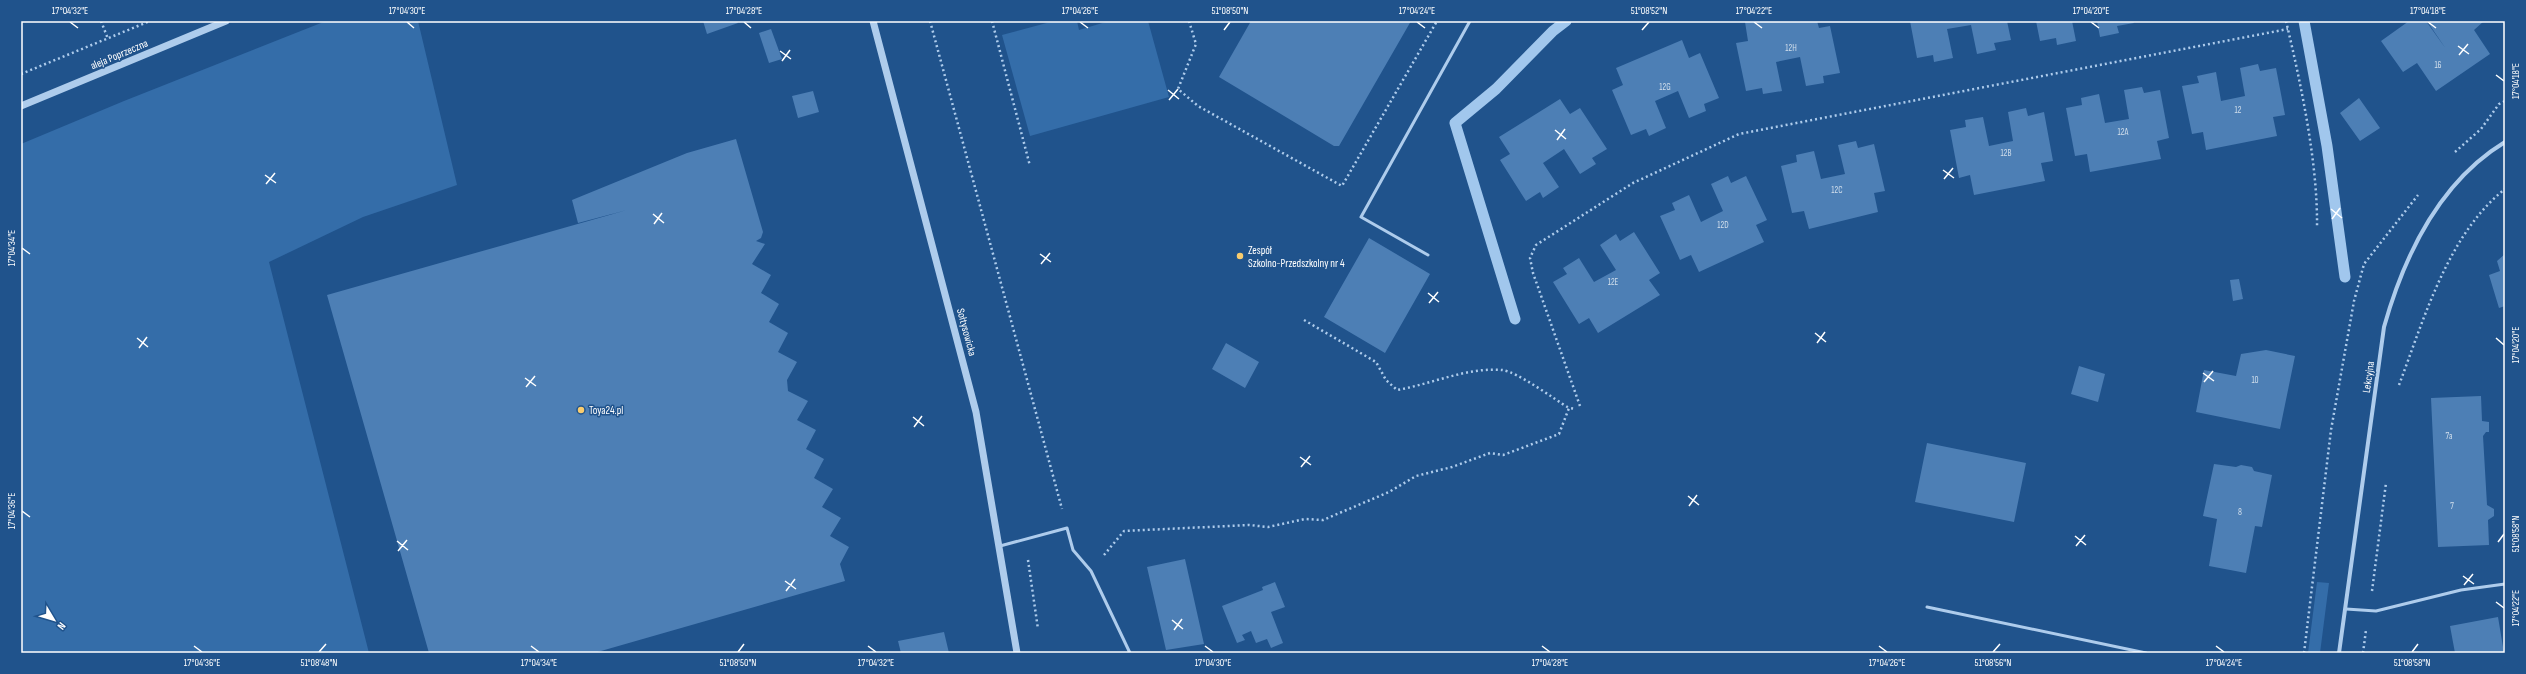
<svg xmlns="http://www.w3.org/2000/svg" width="2526" height="674" font-family="'Sofia Sans Condensed',sans-serif">
	<style>
		.green { fill: #346da9 }
		.lines { fill: none; stroke-linecap: round; stroke-linejoin: round }
		.stream { stroke: #a1c7ed; stroke-width: 11 }
		.building { fill: #4d7fb5 }
		.path { stroke: #aeccec; stroke-width: 2.5; stroke-dasharray: 2 3; stroke-linecap: butt }
		.service { stroke: #aeccec; stroke-width: 3 }
		.minor { stroke: #aeccec; stroke-width: 4 }
		.tertiary { stroke: #aeccec; stroke-width: 7 }
		.ticks { fill: none; stroke: #fff; stroke-width: 1.5 }
		.poi-dot { fill: #f9cc6e; stroke: #20538c; stroke-width: 1.5 }
		.labels { text-anchor: middle; stroke-width: 3; stroke-linejoin: round; paint-order: stroke }
		.number-label { font-size: 9px; fill: #d2dfec }
		.street-label { font-size: 11px; fill: #fff; stroke: #20538c }
		.poi-label { font-size: 11px; fill: #fff; stroke: #20538c; text-anchor: start }
		.neatline { fill: none; stroke: #fff; stroke-width: 1.5 }
		.ticks-label { font-size: 10px; text-anchor: middle; fill: #fff }
	</style>
	<rect width="100%" height="100%" fill="#20538c"/>
	<path class="green" d="M 326,21 L 418,21 L 457,185 L 363,217 L 269,262 L 369,653 L 21,653 L 21,144 L 124,101 Z
		M 1054,21 L 1077,21 L 1079,30 L 1109,21 L 1148,21 L 1169,97 L 1030,136 L 1002,35 Z
		M 2317,582 L 2329,583 L 2320,653 L 2308,653 Z"/>
	<g class="lines">
		<path class="stream" d="M 2304,21 L 2327,146 L 2345,277
			M 1515,319 L 1455,123 L 1496,89 L 1553,31 L 1566,21"/>
	</g>
	<path class="building" d="M 703,21 L 737,21 L 738,23 L 707,34 Z
		M 1251,21 L 1411,21 L 1339,146 L 1334,146 L 1219,77 Z
		M 1752,21 L 1817,21 L 1819,28 L 1830,26 L 1840,73 L 1823,76 L 1824,83 L 1806,86 L 1800,57 L 1776,62 L 1782,91 L 1763,94 L 1762,88 L 1746,91 L 1736,43 L 1748,41 L 1745,22 Z
		M 1910,21 L 2007,21 L 2011,40 L 1994,43 L 1996,50 L 1977,54 L 1971,25 L 1947,29 L 1953,58 L 1934,62 L 1933,55 L 1917,58 Z
		M 2036,21 L 2072,21 L 2076,41 L 2057,45 L 2056,38 L 2040,41 Z
		M 2097,21 L 2133,21 L 2134,23 L 2117,26 L 2119,33 L 2100,37 Z
		M 2409,21 L 2426,21 L 2446,49 L 2427,21 L 2484,21 L 2474,30 L 2490,54 L 2436,91 L 2417,63 L 2403,72 L 2381,41 Z
		M 771,29 L 782,59 L 769,63 L 759,33 Z
		M 1682,40 L 1689,58 L 1700,53 L 1719,98 L 1704,104 L 1706,111 L 1689,118 L 1678,91 L 1655,101 L 1666,128 L 1649,136 L 1646,129 L 1631,135 L 1612,90 L 1623,85 L 1616,68 Z
		M 2258,64 L 2260,71 L 2276,68 L 2285,115 L 2273,117 L 2277,136 L 2206,150 L 2203,132 L 2192,134 L 2182,86 L 2199,83 L 2197,76 L 2216,72 L 2221,101 L 2245,96 L 2240,68 Z
		M 2142,87 L 2144,93 L 2160,90 L 2169,138 L 2157,141 L 2161,159 L 2090,172 L 2087,154 L 2075,156 L 2066,108 L 2082,105 L 2081,98 L 2099,94 L 2105,123 L 2129,119 L 2124,90 Z
		M 813,91 L 819,112 L 798,118 L 792,96 Z
		M 2359,98 L 2380,128 L 2360,141 L 2340,113 Z
		M 1560,99 L 1570,114 L 1580,108 L 1607,149 L 1592,158 L 1596,164 L 1580,174 L 1564,149 L 1543,163 L 1559,187 L 1543,198 L 1540,192 L 1526,201 L 1500,160 L 1510,154 L 1499,137 Z
		M 2026,108 L 2028,116 L 2044,112 L 2053,161 L 2041,163 L 2045,181 L 1974,195 L 1970,175 L 1959,178 L 1950,130 L 1966,127 L 1965,120 L 1983,117 L 1989,146 L 2013,141 L 2008,112 Z
		M 736,139 L 763,232 L 761,238 L 756,241 L 765,244 L 752,264 L 771,275 L 761,293 L 779,304 L 769,322 L 788,333 L 778,352 L 797,362 L 787,380 L 788,391 L 808,401 L 797,420 L 816,430 L 806,449 L 824,459 L 814,478 L 833,489 L 822,507 L 841,518 L 830,536 L 849,547 L 840,564 L 845,581 L 594,653 L 429,653 L 327,295 L 627,210 L 578,223 L 572,200 L 687,153 Z
		M 1856,141 L 1858,148 L 1874,144 L 1885,191 L 1874,193 L 1878,212 L 1809,229 L 1804,211 L 1792,213 L 1781,166 L 1797,162 L 1796,155 L 1814,151 L 1821,179 L 1845,174 L 1838,145 Z
		M 1728,176 L 1731,183 L 1746,176 L 1767,220 L 1756,225 L 1764,242 L 1699,272 L 1691,255 L 1680,260 L 1660,216 L 1675,210 L 1672,203 L 1689,195 L 1701,222 L 1723,211 L 1711,184 Z
		M 1634,232 L 1660,273 L 1649,280 L 1660,295 L 1598,333 L 1589,318 L 1579,324 L 1553,282 L 1567,274 L 1563,268 L 1579,258 L 1594,282 L 1616,270 L 1600,245 L 1616,234 L 1620,241 Z
		M 1369,238 L 1430,274 L 1385,353 L 1324,317 Z
		M 2505,254 L 2505,306 L 2499,308 L 2489,275 L 2500,271 L 2497,261 Z
		M 2239,279 L 2243,299 L 2233,301 L 2230,280 Z
		M 1226,343 L 1259,362 L 1245,388 L 1212,369 Z
		M 2266,350 L 2295,356 L 2280,429 L 2196,412 L 2204,370 L 2236,376 L 2241,354 Z
		M 2079,366 L 2105,374 L 2098,402 L 2071,394 Z
		M 2481,396 L 2482,421 L 2489,422 L 2489,432 L 2486,432 L 2483,436 L 2487,505 L 2494,509 L 2494,516 L 2488,520 L 2489,545 L 2438,547 L 2431,398 Z
		M 1927,443 L 2026,463 L 2014,522 L 1915,502 Z
		M 2214,464 L 2236,467 L 2241,465 L 2252,467 L 2254,471 L 2272,475 L 2262,527 L 2255,526 L 2246,573 L 2209,566 L 2217,519 L 2203,516 Z
		M 1185,559 L 1204,644 L 1166,650 L 1147,567 Z
		M 1275,582 L 1285,607 L 1271,612 L 1283,643 L 1271,648 L 1267,639 L 1256,643 L 1251,631 L 1242,635 L 1245,640 L 1237,643 L 1222,606 L 1263,590 L 1262,587 Z
		M 2498,617 L 2504,653 L 2455,653 L 2450,626 Z
		M 944,632 L 949,653 L 901,653 L 898,641 Z"/>
	<g class="lines">
		<path class="path" d="M 101,21 L 108,39
			M 930,21 L 1062,509
			M 992,21 L 1030,166
			M 1189,21 L 1196,44 L 1178,89 L 1198,106 L 1342,186 L 1437,21
			M 2286,21 C 2301,84 2318,164 2317,228
			M 21,74 L 150,21
			M 2455,152 L 2481,129 L 2499,104 L 2505,101
			M 1304,320 L 1376,362 L 1386,380 L 1397,390 C 1432,384 1467,367 1502,370 C 1518,372 1554,399 1569,408
			M 2399,385 C 2424,319 2448,234 2505,189
			M 1580,406 L 1533,273 L 1530,258 L 1536,245 L 1633,183 L 1739,134 L 2288,29
			M 1104,555 L 1124,531 L 1249,525 L 1268,527 L 1305,519 L 1323,520 L 1389,492 L 1416,476 L 1452,467 L 1490,453 L 1503,455 L 1559,434 L 1569,408 L 1576,409
			M 1028,560 L 1038,629
			M 2372,591 L 2386,483
			M 2304,653 L 2331,430 L 2354,301 L 2364,264 L 2418,195
			M 2363,653 L 2366,630"/>
		<path class="service" d="M 1428,255 L 1361,217 L 1470,21
			M 1000,546 L 1067,528 L 1073,550 L 1091,571 L 1130,653
			M 1927,607 L 2146,653
			M 2346,609 L 2376,611 L 2461,590 L 2505,584"/>
		<path class="minor" d="M 2339,653 L 2384,327 C 2404,256 2439,182 2505,142"/>
		<path class="tertiary" d="M 873,21 L 976,412 L 1017,653
			M 21,106 L 226,21"/>
	</g>
	<path class="ticks" d="M 70,22 L 78,28M 407,22 L 414,28M 744,22 L 751,28M 1080,22 L 1088,28M 1417,22 L 1425,28M 1754,22 L 1762,28M 2091,22 L 2099,28M 2428,22 L 2436,28M 1224,30 L 1230,22M 1642,30 L 1649,22M 2458,46 L 2469,54M 780,51 L 791,59M 2459,55 L 2468,44M 782,61 L 790,50M 2496,75 L 2504,81M 1168,90 L 1179,99M 1169,100 L 1178,89M 1555,130 L 1566,139M 1557,140 L 1565,129M 1943,170 L 1954,178M 265,175 L 276,183M 1944,179 L 1953,168M 266,184 L 275,173M 2331,209 L 2342,218M 653,214 L 664,223M 2332,219 L 2340,208M 654,224 L 662,213M 22,248 L 30,254M 1040,254 L 1051,262M 1041,264 L 1050,253M 1428,293 L 1439,302M 1429,303 L 1438,292M 1815,333 L 1826,342M 137,338 L 148,347M 2496,338 L 2504,345M 1817,343 L 1825,332M 139,348 L 147,337M 2203,373 L 2214,381M 525,378 L 536,386M 2204,382 L 2213,371M 526,387 L 535,376M 913,417 L 924,426M 914,427 L 922,416M 1300,457 L 1311,465M 1301,467 L 1310,456M 1688,496 L 1699,505M 1689,506 L 1697,495M 22,511 L 30,517M 2075,536 L 2086,545M 397,541 L 408,550M 2498,542 L 2504,534M 2076,546 L 2085,535M 398,551 L 407,540M 2463,576 L 2474,584M 785,581 L 796,589M 2464,585 L 2473,574M 786,591 L 795,579M 2496,602 L 2504,608M 1172,620 L 1183,629M 1174,630 L 1182,619M 194,646 L 202,652M 531,646 L 539,652M 868,646 L 876,652M 1205,646 L 1213,652M 1542,646 L 1550,652M 1879,646 L 1887,652M 2216,646 L 2224,652M 319,652 L 326,644M 738,652 L 744,644M 1993,652 L 2000,644M 2412,652 L 2418,644"/>
	<g class="poi-dot">
		<circle cx="1240" cy="256" r="4"/>
		<circle cx="581" cy="410" r="4"/>
	</g>
	<g class="labels">
		<g class="number-label">
			<text x="1791" y="51">12H</text>
			<text x="2438" y="68">16</text>
			<text x="1665" y="90">12G</text>
			<text x="2238" y="113">12</text>
			<text x="2123" y="135">12A</text>
			<text x="2006" y="156">12B</text>
			<text x="1837" y="193">12C</text>
			<text x="1723" y="228">12D</text>
			<text x="1613" y="285">12E</text>
			<text x="2255" y="383">10</text>
			<text x="2449" y="439">7a</text>
			<text x="2452" y="509">7</text>
			<text x="2240" y="515">8</text>
		</g>
		<g class="street-label">
			<text transform="translate(119 54) rotate(-23)" y="4">aleja Poprzeczna</text>
			<text transform="translate(967 332) rotate(75)" y="4">Sołtysowicka</text>
			<text transform="translate(2368 377) rotate(-82)" y="4">Lekcyjna</text>
		</g>
		<g class="poi-label">
			<text x="1248" y="254">Zespół<tspan x="1248" dy="13">Szkolno-Przedszkolny nr 4</tspan></text>
			<text x="589" y="414">Toya24.pl</text>
		</g>
	</g>
	<rect width="2526" height="674" fill="none" stroke="#20538c" stroke-width="44"/>
	<g transform="translate(54 620) rotate(128)" stroke="#20538c" stroke-width="3" paint-order="stroke">
	<path d="M0-3L7 15L0 10L-7 15Z" fill="#ffffff"/>
	<text y="-6" font-size="11" font-weight="bold" text-anchor="middle" fill="#ffffff">N</text>
	</g>
	<rect x="22" y="22" width="2482" height="630" class="neatline"/>
	<g class="ticks-label">
		<text x="70" y="14">17°04'32"E</text>
		<text x="407" y="14">17°04'30"E</text>
		<text x="744" y="14">17°04'28"E</text>
		<text x="1080" y="14">17°04'26"E</text>
		<text x="1230" y="14">51°08'50"N</text>
		<text x="1417" y="14">17°04'24"E</text>
		<text x="1649" y="14">51°08'52"N</text>
		<text x="1754" y="14">17°04'22"E</text>
		<text x="2091" y="14">17°04'20"E</text>
		<text x="2428" y="14">17°04'18"E</text>
		<text transform="translate(2515 81) rotate(-90)" y="4">17°04'18"E</text>
		<text transform="translate(11 248) rotate(-90)" y="4">17°04'34"E</text>
		<text transform="translate(2515 345) rotate(-90)" y="4">17°04'20"E</text>
		<text transform="translate(11 511) rotate(-90)" y="4">17°04'36"E</text>
		<text transform="translate(2515 534) rotate(-90)" y="4">51°08'58"N</text>
		<text transform="translate(2515 608) rotate(-90)" y="4">17°04'22"E</text>
		<text x="202" y="666">17°04'36"E</text>
		<text x="319" y="666">51°08'48"N</text>
		<text x="539" y="666">17°04'34"E</text>
		<text x="738" y="666">51°08'50"N</text>
		<text x="876" y="666">17°04'32"E</text>
		<text x="1213" y="666">17°04'30"E</text>
		<text x="1550" y="666">17°04'28"E</text>
		<text x="1887" y="666">17°04'26"E</text>
		<text x="1993" y="666">51°08'56"N</text>
		<text x="2224" y="666">17°04'24"E</text>
		<text x="2412" y="666">51°08'58"N</text>
	</g>
</svg>
